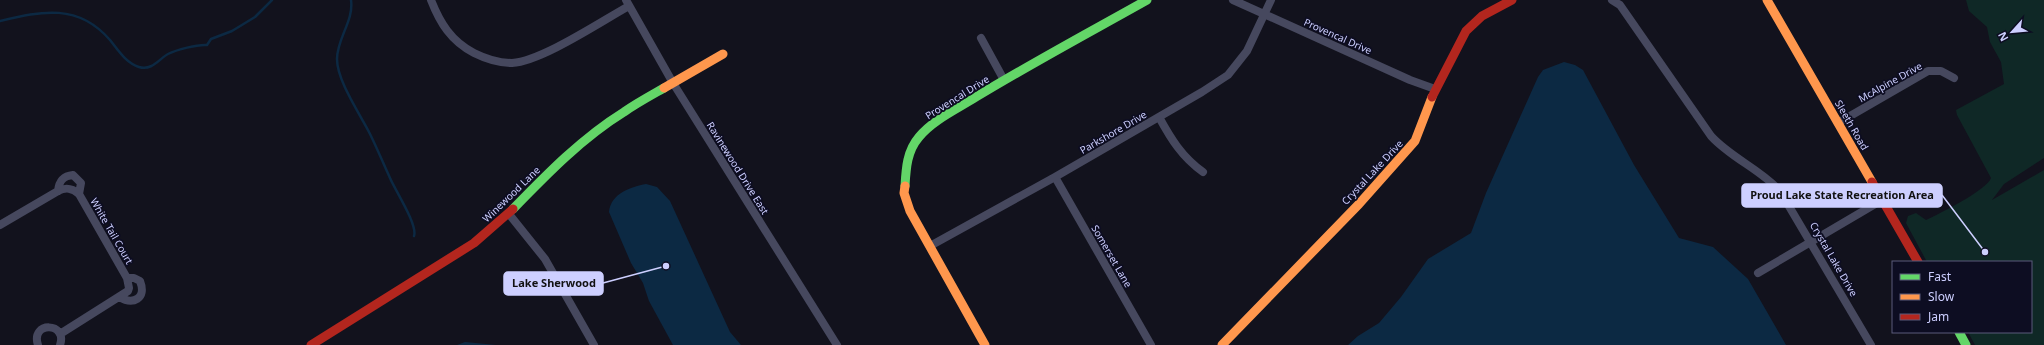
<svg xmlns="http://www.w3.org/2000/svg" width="2044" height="345" font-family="'Noto Sans',sans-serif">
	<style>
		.green { fill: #0f2826 }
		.water { fill: #0c2943 }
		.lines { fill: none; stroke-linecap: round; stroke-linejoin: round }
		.stream { stroke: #0c2943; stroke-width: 2.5 }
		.street { stroke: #46485e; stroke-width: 8 }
		.fast { stroke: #63d668; stroke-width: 9 }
		.slow { stroke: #ff974d; stroke-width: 9 }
		.jam { stroke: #b3261e; stroke-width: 9 }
		.labels { text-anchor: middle; stroke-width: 3.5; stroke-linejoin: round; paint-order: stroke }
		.street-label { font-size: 10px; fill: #cdcfff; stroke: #0d0d22 }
		.leader { fill: none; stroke: #cdcfff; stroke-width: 1.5 }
		.callout-dot { fill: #cdcfff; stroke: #0d0d22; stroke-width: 1.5 }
		.callout { fill: #cdcfff; stroke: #cdcfff; stroke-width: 1.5 }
		.callout-label { font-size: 11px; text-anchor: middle; font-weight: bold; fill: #111 }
	</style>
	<rect width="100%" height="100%" fill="#12121d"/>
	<path class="green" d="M 1966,0 L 2044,0 L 2044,158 L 2004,184 L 1992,200 L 2044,170 L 2044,345 L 1975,345 L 1968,332 L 2031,332 L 2031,262 L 1927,262 L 1906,223 L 1908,216 L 1916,213 L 1926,220 C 1939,214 1987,190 1991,178 L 1957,115 L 1956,110 L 2004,84 L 2001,62 L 1990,42 L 1987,27 L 1969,11 Z"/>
	<path class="water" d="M 1564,62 L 1575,65 L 1583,70 L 1634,165 L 1679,238 L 1713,247 L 1748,279 L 1786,345 L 1348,345 L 1358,336 L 1379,323 L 1401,297 L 1428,259 L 1471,233 L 1486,193 L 1538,77 L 1543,70 Z
		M 646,184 L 657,187 L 670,201 L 730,332 L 741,345 L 673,345 L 649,301 L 643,283 L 631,263 L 609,212 C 611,193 631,187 646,184 Z
		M 465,342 L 496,345 L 457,345 Z"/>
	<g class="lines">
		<path class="stream" d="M 351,0 C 354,21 337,38 337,59 C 337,81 360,114 370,134 C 377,148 383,163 390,178 C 395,190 418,225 414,236
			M 0,21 C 42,11 78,3 110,40 C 118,50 126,63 139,67 C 152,71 159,59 168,54 C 176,50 198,44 207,45 L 211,39 L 232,31 L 255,17 L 272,0"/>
		<path class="street" d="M 431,0 C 440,23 451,41 474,53 C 486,59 497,63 512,63 C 542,61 600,22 629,6
			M 626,0 L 673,83 L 837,345
			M 1233,0 L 1410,80 L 1435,89
			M 1612,0 L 1620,5 L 1711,136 C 1731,158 1760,169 1780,191 L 1871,345
			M 981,38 L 1004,80
			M 1159,117 C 1171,139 1182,157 1203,172
			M 1838,123 L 1928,71 L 1941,71 L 1954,78
			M 1055,177 L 1151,345
			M 58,191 C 59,181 63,176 73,175 L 81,183 L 79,194
			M 509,214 L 545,259 L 594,345
			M 0,225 L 58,191 C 66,187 72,188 79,194 L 127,278 L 129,288 L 128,291 L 60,334
			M 930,246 L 1055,177 L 1202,92 L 1228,75 L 1247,51 L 1271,0
			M 1758,273 L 1882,200
			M 119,297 C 133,305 147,299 140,281 L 134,278 L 127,278
			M 38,345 C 30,321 68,322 60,345"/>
		<path class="fast" d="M 905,186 C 906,168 907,151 919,137 C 933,120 957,109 976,97 C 1032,63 1090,32 1147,0
			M 513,209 C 547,174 582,138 624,112 C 637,103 650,96 664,88
			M 1959,332 L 1966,345"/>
		<path class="slow" d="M 1767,0 L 1872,182
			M 664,88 L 723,54
			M 905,186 L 904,193 L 910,211 L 985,345
			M 1222,345 L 1359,204 L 1415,141 L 1432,97"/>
		<path class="jam" d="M 1432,97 L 1466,31 L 1482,16 L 1512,0
			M 1872,182 L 1918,262
			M 311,345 L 474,243 L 513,209"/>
	</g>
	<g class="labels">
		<g class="street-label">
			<text transform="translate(1338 36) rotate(24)" y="4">Provencal Drive</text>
			<text transform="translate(1890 82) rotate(-29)" y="4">McAlpine Drive</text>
			<text transform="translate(957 97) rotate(-32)" y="4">Provencal Drive</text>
			<text transform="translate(1852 125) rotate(60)" y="4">Sleeth Road</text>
			<text transform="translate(1113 132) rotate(-30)" y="4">Parkshore Drive</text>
			<text transform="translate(738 168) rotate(58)" y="4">Ravinewood Drive East</text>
			<text transform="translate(1372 172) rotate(-47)" y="4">Crystal Lake Drive</text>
			<text transform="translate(511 194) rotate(-44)" y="4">Winewood Lane</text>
			<text transform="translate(112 231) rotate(60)" y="4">White Tail Court</text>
			<text transform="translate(1112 256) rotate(60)" y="4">Somerset Lane</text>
			<text transform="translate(1834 259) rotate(60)" y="4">Crystal Lake Drive</text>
		</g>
	</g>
	<path class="leader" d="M1985 252L1942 195M666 266L603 283"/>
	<g class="callout-dot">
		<circle cx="1985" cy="252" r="4"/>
		<circle cx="666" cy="266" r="4"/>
	</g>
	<g class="callout">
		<rect x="1742" y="184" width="200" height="23" rx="4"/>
		<rect x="504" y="272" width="99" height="23" rx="4"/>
	</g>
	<g class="callout-label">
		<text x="1842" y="199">Proud Lake State Recreation Area</text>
		<text x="554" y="287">Lake Sherwood</text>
	</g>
	<rect x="1892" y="261" width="140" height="72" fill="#0d0d22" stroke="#5a5b7a"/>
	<rect x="1900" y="274" width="20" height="6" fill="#63d668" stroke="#5a5b7a"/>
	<text x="1928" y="281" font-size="12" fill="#cdcfff">Fast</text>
	<rect x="1900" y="294" width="20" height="6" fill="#ff974d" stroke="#5a5b7a"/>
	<text x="1928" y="301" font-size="12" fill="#cdcfff">Slow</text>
	<rect x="1900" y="314" width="20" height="6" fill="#b3261e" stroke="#5a5b7a"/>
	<text x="1928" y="321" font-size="12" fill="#cdcfff">Jam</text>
	<g transform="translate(2012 32) rotate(243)" stroke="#0d0d22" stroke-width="3" paint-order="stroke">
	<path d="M0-3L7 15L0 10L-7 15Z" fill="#cdcfff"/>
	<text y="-6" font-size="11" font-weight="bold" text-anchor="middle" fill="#cdcfff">N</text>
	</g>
</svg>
